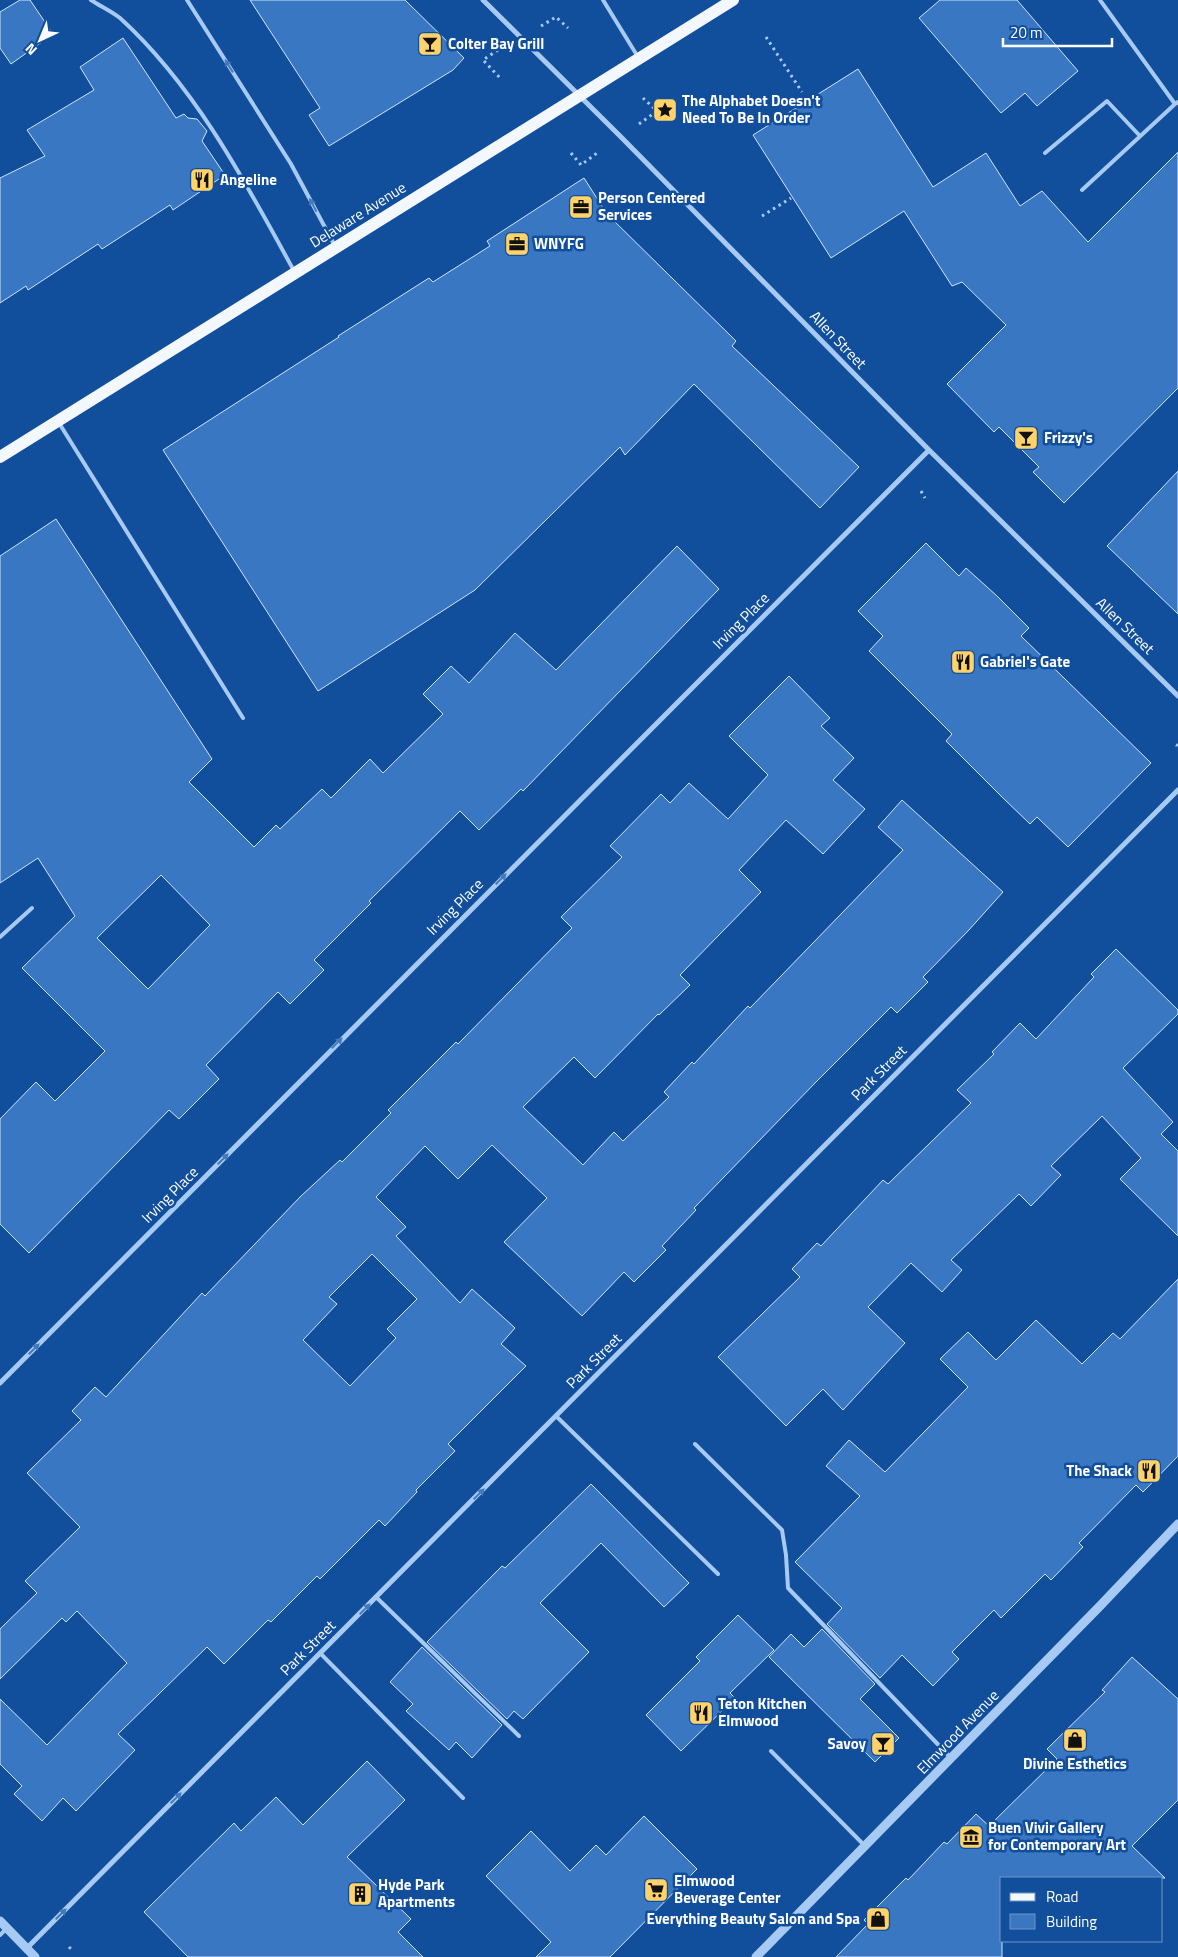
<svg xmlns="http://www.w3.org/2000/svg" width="1178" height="1957" font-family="'Titillium Web',sans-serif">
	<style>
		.building { fill: #3a77c3; stroke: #cee4fe; fill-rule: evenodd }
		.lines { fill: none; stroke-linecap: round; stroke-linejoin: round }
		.path { stroke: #a6caf4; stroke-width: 3; stroke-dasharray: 2.5 4; stroke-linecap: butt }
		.service { stroke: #a6caf4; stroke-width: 4 }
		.minor { stroke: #a6caf4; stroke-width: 5 }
		.tertiary { stroke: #a6caf4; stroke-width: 9 }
		.primary { stroke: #f3f8ff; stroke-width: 12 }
		.oneway { fill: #4579bb }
		.labels { text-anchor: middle; stroke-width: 5; stroke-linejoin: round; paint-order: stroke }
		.poi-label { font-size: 15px; font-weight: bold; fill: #fff; stroke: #114e9c; text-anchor: start }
		.street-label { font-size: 15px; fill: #fff; stroke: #114e9c }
	</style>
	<rect width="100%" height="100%" fill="#114e9c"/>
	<path class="building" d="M 20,0 L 30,0 L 53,34 L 11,64 L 0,48 L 0,12 Z
		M 250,0 L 405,0 L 464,58 L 453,70 L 329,146 L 309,115 L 320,108 Z
		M 940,0 L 1017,0 L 1078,71 L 1037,106 L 1025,93 L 1001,113 L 919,18 Z
		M 123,38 L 176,118 L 184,114 L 188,118 L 197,119 L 207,131 L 202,141 L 225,175 L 173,210 L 170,205 L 102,249 L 98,244 L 28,290 L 26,286 L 0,303 L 0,178 L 45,156 L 27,130 L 94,90 L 80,67 Z
		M 858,69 L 933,187 L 986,153 L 1020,206 L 1042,191 L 1088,242 L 1178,152 L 1178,388 L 1064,503 L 1033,472 L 1039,467 L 999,427 L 994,432 L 947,384 L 1006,325 L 962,282 L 952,286 L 904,211 L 831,258 L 753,135 Z
		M 584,178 L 607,214 L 736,341 L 732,346 L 859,467 L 820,508 L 694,384 L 625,455 L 620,447 L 475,590 L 318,691 L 163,450 L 339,337 L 338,336 L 429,278 L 433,282 L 490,246 L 487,241 Z
		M 1178,471 L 1178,614 L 1107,546 Z
		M 56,519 L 212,759 L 189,782 L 254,847 L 276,825 L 280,829 L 322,789 L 331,798 L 370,759 L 383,773 L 443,714 L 423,694 L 451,666 L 469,683 L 515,633 L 556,670 L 677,546 L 719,589 L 523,791 L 521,789 L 479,830 L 460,811 L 369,901 L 371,903 L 314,960 L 324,970 L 290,1004 L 278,992 L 206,1065 L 219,1079 L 179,1119 L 169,1110 L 29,1253 L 0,1224 L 0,1119 L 36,1082 L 55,1101 L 105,1051 L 22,968 L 75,916 L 38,858 L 0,883 L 0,556 ZM 161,875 L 210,925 L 148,989 L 97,938 Z
		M 926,543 L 959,576 L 966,568 L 997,596 L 1029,628 L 1021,636 L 1151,763 L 1068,847 L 1037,817 L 1030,824 L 1002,797 L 946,741 L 952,734 L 869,651 L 883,636 L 858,611 Z
		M 789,676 L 830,718 L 821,726 L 854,758 L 833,780 L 865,809 L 823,854 L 786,820 L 739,870 L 761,892 L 680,975 L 690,985 L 659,1015 L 658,1014 L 595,1078 L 574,1057 L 523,1107 L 583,1165 L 614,1132 L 623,1141 L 669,1097 L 664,1092 L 692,1062 L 694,1064 L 748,1006 L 750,1008 L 903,850 L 878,827 L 902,800 L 1003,892 L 968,931 L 923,977 L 928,982 L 897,1013 L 891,1007 L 815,1083 L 694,1208 L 696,1210 L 662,1246 L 666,1250 L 634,1282 L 624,1272 L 582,1316 L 504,1242 L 547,1198 L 492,1145 L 458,1179 L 425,1146 L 376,1197 L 406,1227 L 396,1236 L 460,1303 L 472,1289 L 515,1328 L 501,1344 L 526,1366 L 448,1444 L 455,1451 L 416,1490 L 417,1492 L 385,1526 L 379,1520 L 320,1579 L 317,1576 L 271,1622 L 268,1620 L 224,1664 L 207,1647 L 118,1734 L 135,1750 L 76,1811 L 63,1798 L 42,1821 L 14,1794 L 22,1786 L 0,1764 L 0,1699 L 47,1745 L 127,1663 L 77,1611 L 66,1622 L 62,1618 L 0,1679 L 0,1629 L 37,1593 L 25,1581 L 80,1527 L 27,1473 L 81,1420 L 72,1411 L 95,1387 L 106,1397 L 202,1293 L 205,1296 L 301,1196 L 340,1160 L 342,1162 L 391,1113 L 388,1110 L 456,1042 L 458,1044 L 572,928 L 561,917 L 622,857 L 610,846 L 661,794 L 670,803 L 689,783 L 728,819 L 768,775 L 729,736 ZM 372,1254 L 417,1299 L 387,1329 L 396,1338 L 350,1386 L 303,1340 L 337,1304 L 329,1297 Z
		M 1116,949 L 1178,1010 L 1178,1014 L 1123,1068 L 1173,1122 L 1161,1134 L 1178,1151 L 1178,1236 L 1120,1179 L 1141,1158 L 1102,1116 L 1051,1166 L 1061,1175 L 1031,1206 L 1019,1194 L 951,1260 L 962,1270 L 942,1292 L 911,1263 L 868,1307 L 905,1343 L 843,1410 L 823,1389 L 786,1426 L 718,1357 L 800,1277 L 792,1269 L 817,1243 L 821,1246 L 883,1180 L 888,1184 L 971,1103 L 957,1090 L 994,1054 L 992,1052 L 1020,1023 L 1036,1039 L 1094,977 L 1091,974 Z
		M 1178,1279 L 1178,1456 L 1143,1492 L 1136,1485 L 1079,1543 L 1083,1547 L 1051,1580 L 1045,1574 L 1001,1618 L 994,1610 L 952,1652 L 959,1659 L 933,1686 L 902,1655 L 880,1678 L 827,1624 L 842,1608 L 795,1562 L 860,1496 L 826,1466 L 849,1440 L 885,1472 L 968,1387 L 940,1359 L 968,1332 L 996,1360 L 1036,1320 L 1082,1364 L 1113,1333 L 1120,1339 Z
		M 591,1484 L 689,1583 L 664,1607 L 601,1543 L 540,1603 L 589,1652 L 523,1719 L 514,1711 L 507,1719 L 427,1642 L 502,1566 L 505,1568 Z
		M 738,1615 L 774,1650 L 730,1693 L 735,1698 L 681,1751 L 646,1715 L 700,1661 L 696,1657 Z
		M 822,1629 L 875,1684 L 860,1699 L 899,1738 L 875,1762 L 769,1657 L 791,1634 L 804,1647 Z
		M 422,1647 L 502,1725 L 472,1758 L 456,1742 L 449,1750 L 406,1711 L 413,1704 L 390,1682 Z
		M 1132,1657 L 1178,1699 L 1178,1800 L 1132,1846 L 1165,1878 L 1002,1878 L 1002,1957 L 836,1957 L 868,1924 L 864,1920 L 906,1878 L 908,1880 L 944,1842 L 947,1844 L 976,1814 L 989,1826 L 1057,1759 L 1047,1749 L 1105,1692 L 1102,1690 Z
		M 367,1761 L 405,1800 L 347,1857 L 411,1919 L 398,1932 L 423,1957 L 188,1957 L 144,1912 L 234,1823 L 241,1831 L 276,1797 L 303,1825 Z
		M 644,1816 L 697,1869 L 610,1957 L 536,1957 L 551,1942 L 486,1876 L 531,1831 L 570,1871 L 596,1845 L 606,1855 Z"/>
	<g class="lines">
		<path class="path" d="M 541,26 L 556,17 L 568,28
			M 766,37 L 802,92
			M 498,50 L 483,60 L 502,80
			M 639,124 L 657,111 L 643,98
			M 571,153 L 581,165 L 597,153
			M 762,216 L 791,198
			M 921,491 L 925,498
			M 1178,744 L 1177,746 L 1178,748
			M 69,1947 L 73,1951"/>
		<path class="service" d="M 91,0 C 100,6 111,11 120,18 C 195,86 246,183 294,271
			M 187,0 L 291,164 L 335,246
			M 603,0 L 638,57
			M 1100,0 L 1175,104 L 1178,102
			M 1045,153 L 1107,101 L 1140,136
			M 1082,190 L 1175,104
			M 59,423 L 243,718
			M 0,937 L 32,908
			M 556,1416 L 718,1574
			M 695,1444 L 782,1530 L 786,1555 L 788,1588 L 951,1758
			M 376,1597 L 519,1736
			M 320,1653 L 463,1798
			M 771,1751 L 865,1846
			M 0,1935 L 7,1928"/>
		<path class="minor" d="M 483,0 L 621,137 L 929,450 L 1178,696
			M 0,1383 L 929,450
			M 27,1948 L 1178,790"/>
		<path class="tertiary" d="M 0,1921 L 35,1957
			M 756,1957 L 1099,1607 L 1178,1524"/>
		<path class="primary" d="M 0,457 L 733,0"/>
	</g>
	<defs><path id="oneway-solid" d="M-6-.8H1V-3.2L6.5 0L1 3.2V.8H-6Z" transform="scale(1.25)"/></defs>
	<g class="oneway">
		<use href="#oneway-solid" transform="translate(229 66) rotate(-122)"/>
		<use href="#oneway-solid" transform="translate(313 205) rotate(-118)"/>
		<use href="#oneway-solid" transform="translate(501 879) rotate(-45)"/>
		<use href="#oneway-solid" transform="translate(337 1043) rotate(-45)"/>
		<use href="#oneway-solid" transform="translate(223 1159) rotate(-45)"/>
		<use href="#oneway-solid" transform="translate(34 1349) rotate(-45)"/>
		<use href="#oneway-solid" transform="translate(479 1494) rotate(-45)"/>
		<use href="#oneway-solid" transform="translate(365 1609) rotate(-45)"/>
		<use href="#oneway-solid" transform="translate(176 1798) rotate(-45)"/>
		<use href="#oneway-solid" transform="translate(61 1914) rotate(-45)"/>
	</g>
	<defs>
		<symbol id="bar-square" viewBox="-11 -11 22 22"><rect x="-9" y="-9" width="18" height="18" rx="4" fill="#ffd369" stroke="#114e9c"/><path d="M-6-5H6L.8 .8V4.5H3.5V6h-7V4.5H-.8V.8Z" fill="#111"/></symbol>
		<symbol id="sight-square" viewBox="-11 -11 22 22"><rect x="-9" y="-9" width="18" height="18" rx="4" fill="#ffd369" stroke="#114e9c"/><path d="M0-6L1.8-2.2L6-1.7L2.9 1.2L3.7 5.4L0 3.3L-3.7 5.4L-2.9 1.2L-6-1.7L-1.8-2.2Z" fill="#111"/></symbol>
		<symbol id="restaurant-square" viewBox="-11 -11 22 22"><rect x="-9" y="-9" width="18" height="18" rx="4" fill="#ffd369" stroke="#114e9c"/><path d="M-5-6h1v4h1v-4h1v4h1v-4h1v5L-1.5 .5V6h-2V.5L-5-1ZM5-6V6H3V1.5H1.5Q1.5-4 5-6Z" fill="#111"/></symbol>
		<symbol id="office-square" viewBox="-11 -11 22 22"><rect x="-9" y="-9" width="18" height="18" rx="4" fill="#ffd369" stroke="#114e9c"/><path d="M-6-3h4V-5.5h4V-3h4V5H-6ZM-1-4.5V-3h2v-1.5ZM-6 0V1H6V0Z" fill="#111"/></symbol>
		<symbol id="shop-square" viewBox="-11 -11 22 22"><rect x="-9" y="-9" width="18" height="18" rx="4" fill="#ffd369" stroke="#114e9c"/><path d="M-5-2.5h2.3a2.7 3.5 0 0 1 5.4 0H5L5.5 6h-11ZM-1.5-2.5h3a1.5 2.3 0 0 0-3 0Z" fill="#111"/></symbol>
		<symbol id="museum-square" viewBox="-11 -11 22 22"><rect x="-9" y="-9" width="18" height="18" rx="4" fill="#ffd369" stroke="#114e9c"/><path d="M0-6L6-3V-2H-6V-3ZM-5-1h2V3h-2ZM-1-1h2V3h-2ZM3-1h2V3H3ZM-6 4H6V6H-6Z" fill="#111"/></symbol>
		<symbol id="supermarket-square" viewBox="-11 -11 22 22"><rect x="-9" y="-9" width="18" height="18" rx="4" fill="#ffd369" stroke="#114e9c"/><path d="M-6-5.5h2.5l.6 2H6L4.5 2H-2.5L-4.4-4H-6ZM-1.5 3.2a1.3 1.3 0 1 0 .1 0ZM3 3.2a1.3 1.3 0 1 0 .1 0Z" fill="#111"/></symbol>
		<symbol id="building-square" viewBox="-11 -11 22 22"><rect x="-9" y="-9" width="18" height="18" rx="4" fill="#ffd369" stroke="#114e9c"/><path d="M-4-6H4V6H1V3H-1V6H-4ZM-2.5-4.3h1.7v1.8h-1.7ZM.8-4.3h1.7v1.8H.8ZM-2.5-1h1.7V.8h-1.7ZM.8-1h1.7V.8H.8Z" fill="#111"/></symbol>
	</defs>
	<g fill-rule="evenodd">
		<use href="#bar-square" x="416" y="30" width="28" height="28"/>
		<use href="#sight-square" x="651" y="96" width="28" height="28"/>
		<use href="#restaurant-square" x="188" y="166" width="28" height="28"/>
		<use href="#office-square" x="567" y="193" width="28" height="28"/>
		<use href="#office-square" x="503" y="230" width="28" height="28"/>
		<use href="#bar-square" x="1012" y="424" width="28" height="28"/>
		<use href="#restaurant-square" x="949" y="648" width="28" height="28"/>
		<use href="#restaurant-square" x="1135" y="1457" width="28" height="28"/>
		<use href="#restaurant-square" x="687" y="1699" width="28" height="28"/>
		<use href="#shop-square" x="1061" y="1726" width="28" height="28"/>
		<use href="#bar-square" x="869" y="1730" width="28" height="28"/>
		<use href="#museum-square" x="957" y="1823" width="28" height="28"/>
		<use href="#supermarket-square" x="642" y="1876" width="28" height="28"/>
		<use href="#building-square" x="346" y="1880" width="28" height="28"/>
		<use href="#shop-square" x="864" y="1905" width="28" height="28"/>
	</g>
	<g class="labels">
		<g class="poi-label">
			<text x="448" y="49">Colter Bay Grill</text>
			<text x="682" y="106">The Alphabet Doesn't<tspan x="682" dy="17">Need To Be In Order</tspan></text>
			<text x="220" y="185">Angeline</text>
			<text x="598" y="203">Person Centered<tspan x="598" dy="17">Services</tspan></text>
			<text x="534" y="249">WNYFG</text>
			<text x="1044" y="443">Frizzy's</text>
			<text x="980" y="667">Gabriel's Gate</text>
			<text x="1132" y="1476" text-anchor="end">The Shack</text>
			<text x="718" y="1709">Teton Kitchen<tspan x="718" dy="17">Elmwood</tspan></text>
			<text x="866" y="1749" text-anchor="end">Savoy</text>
			<text x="1075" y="1769" text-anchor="middle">Divine Esthetics</text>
			<text x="988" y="1833">Buen Vivir Gallery<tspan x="988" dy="17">for Contemporary Art</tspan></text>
			<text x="674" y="1886">Elmwood<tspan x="674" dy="17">Beverage Center</tspan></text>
			<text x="378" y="1890">Hyde Park<tspan x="378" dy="17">Apartments</tspan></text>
			<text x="860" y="1924" text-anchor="end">Everything Beauty Salon and Spa</text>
		</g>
		<g class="street-label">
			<text transform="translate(358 215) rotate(-32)" y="5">Delaware Avenue</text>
			<text transform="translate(838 340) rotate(46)" y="5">Allen Street</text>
			<text transform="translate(741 621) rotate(-45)" y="5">Irving Place</text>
			<text transform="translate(1125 626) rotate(44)" y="5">Allen Street</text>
			<text transform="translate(455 907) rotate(-45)" y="5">Irving Place</text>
			<text transform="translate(879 1073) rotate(-45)" y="5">Park Street</text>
			<text transform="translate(170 1195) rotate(-45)" y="5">Irving Place</text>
			<text transform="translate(594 1361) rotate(-45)" y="5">Park Street</text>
			<text transform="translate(308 1648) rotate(-45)" y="5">Park Street</text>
			<text transform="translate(958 1732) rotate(-46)" y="5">Elmwood Avenue</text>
		</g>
	</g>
	<rect x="1000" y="1877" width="162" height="65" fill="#114e9c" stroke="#7095c4"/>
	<rect x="1010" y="1893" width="25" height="8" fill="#f3f8ff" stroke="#7095c4"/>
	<text x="1046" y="1902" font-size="15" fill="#ffffff">Road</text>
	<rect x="1010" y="1914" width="25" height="15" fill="#3a77c3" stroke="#7095c4"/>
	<text x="1046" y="1927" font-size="15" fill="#ffffff">Building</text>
	<g transform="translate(40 40) rotate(224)" stroke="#114e9c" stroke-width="4" paint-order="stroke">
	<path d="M0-4L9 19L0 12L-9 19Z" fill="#ffffff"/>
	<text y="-8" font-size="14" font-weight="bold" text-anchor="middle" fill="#ffffff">N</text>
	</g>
	<path d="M1003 38v8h109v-8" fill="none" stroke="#ffffff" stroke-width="2.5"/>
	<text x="1010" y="38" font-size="15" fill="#ffffff" stroke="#114e9c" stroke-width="4" paint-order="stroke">20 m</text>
</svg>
